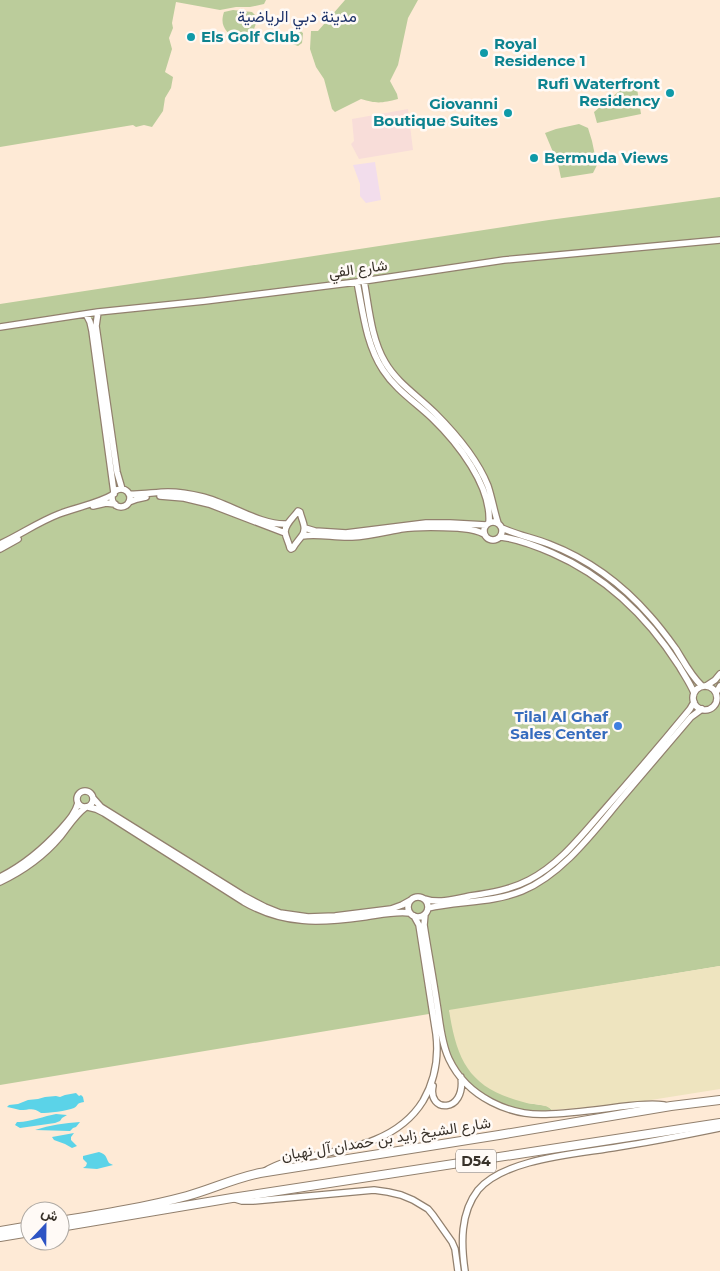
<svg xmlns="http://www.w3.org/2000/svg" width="720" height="1271" font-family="Montserrat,Vazirmatn,sans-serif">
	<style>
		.commercial { fill: #f8ddd9 }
		.industrial { fill: #f2ddec }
		.green { fill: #bbcc9b }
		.sand { fill: #eee4bf }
		.water { fill: #5bd3e8 }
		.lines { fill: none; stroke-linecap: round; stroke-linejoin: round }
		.minor-casing { stroke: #92806e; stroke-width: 8 }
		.highway-casing { stroke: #92806e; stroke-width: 10 }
		.minor { stroke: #fff; stroke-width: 5.5 }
		.highway { stroke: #fff; stroke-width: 8 }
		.culture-dot { fill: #0f9aa8; stroke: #fffaf6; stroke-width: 2 }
		.shop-dot { fill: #3f7fe0; stroke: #fffaf6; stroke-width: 2 }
		.labels { text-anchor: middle; stroke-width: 5; stroke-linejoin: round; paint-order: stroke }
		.shield { fill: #fffaf6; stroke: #746d66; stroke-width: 1 }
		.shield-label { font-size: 14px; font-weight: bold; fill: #383129 }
		.culture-label { font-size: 15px; font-weight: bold; fill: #0d838f; stroke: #fffaf6; text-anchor: start }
		.street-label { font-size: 15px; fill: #383129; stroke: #fffaf6 }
		.shop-label { font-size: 15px; font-weight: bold; fill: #366cbe; stroke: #fffaf6; text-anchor: end }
		.neighbourhood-label { font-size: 16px; fill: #1e336a; stroke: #fffaf6 }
	</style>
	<rect width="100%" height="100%" fill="#feead6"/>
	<path class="commercial" d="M 408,109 L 413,150 L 359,159 L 351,144 L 354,141 L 352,119 Z"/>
	<path class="industrial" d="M 375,162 L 381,200 L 366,203 L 360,196 L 360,184 L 353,165 Z"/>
	<path class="green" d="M 0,0 L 266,0 L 264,4 L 250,7 L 236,7 L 220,10 L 176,2 L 172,23 L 173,28 L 169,38 L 172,49 L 165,72 L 173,77 L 171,88 L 165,98 L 163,111 L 152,127 L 144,125 L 136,127 L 133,125 L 0,147 Z
		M 345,0 L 418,0 L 408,18 L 398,65 L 390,81 L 397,94 L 398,99 C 382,103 377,104 361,99 L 335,112 L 332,109 L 324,79 L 316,67 L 310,49 L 311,31 L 318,31 Z
		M 233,10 L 252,12 L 258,18 L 250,40 L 238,42 C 227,32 219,27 224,12 Z
		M 296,28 L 303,33 L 302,43 L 298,46 L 284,41 L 283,37 Z
		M 636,82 L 641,114 L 597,123 L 594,112 L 629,83 Z
		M 579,124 L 588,128 L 592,141 L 597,165 L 593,173 L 561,178 L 558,164 L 545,133 L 556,129 Z
		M 720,197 L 720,966 L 449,1011 L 527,1103 L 547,1106 L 552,1110 C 547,1111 542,1112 537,1112 C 495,1112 458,1082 446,1042 C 443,1032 443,1022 441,1012 L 0,1085 L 0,304 L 549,220 Z"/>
	<path class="sand" d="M 720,966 L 720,1089 L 632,1103 L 552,1110 C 546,1103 532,1105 523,1102 C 470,1088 457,1062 449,1010 Z"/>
	<path class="water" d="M 76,1093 L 79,1096 L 81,1095 L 83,1097 L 84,1102 C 76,1103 79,1105 74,1108 C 67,1111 48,1113 41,1113 C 33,1107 30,1110 20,1110 C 16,1109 12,1108 7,1107 L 9,1105 L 18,1104 L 28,1100 L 38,1099 L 45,1097 L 56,1096 L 60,1097 L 65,1095 Z
		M 56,1114 L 67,1115 L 62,1118 L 60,1121 L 55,1123 L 20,1128 L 15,1125 L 17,1122 C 27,1123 44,1116 56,1114 Z
		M 80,1122 L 76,1127 L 73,1128 L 70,1131 L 35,1130 C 50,1125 65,1123 80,1122 Z
		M 74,1133 L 71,1137 L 71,1140 L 77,1146 L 72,1148 L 65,1144 L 54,1140 L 52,1137 Z
		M 99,1152 C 107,1155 105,1156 109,1163 L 113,1165 L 97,1169 L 83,1168 L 86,1166 L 87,1163 L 83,1159 L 83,1156 Z"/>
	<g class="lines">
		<defs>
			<path id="minor" d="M 364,281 C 369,308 371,338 385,362 C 397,383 418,396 435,413 C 456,434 477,458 488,486 C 492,498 494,511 498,523
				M 357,282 C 363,312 366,344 383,370 C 396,390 415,402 432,418 C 457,442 492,486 489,523
				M 98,312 L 96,326 L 117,472 L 122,489
				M 86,314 L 90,322 L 92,331 L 114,493
				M 0,327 L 98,312 L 205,301 L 357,282 L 504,260 L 720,240
				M112 498a9 9 0 1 1 18 0a9 9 0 1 1-18 0Z
				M 129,494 C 142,495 155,492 168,492 C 179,492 191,494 203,497 C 228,503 262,526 287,524
				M 160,496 L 184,498 L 209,504 L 285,533
				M 129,502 L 137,499 L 146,497
				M 93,506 L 106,503 L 115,504
				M 298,511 L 300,512 C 302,521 308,529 301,537 C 298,541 295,544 293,548 L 291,549 L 290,548 C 289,543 286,538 285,532 C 285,524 293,518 298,511 Z
				M484 531a9 9 0 1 1 18 0a9 9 0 1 1-18 0Z
				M 305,528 L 315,531 L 346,533 L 426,523 L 450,523 L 486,525
				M 502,528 C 517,535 534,538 549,544 C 588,559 623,585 650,616 C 660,627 668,638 676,649 C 684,662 691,676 702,686
				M 302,536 C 318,533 335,538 352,537 C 369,536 385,532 401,529 C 420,526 440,527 458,528 C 467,529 476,529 484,534
				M 501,537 C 518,539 536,546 552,553 C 607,577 647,616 679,666 C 684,675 690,683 694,693
				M 0,544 C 20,535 38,522 59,514 C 77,507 97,504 114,494
				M 0,549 L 18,539
				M 706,686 L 715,680 L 720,674
				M693 698a12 12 0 1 1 24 0a12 12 0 1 1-24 0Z
				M 716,693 L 720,686
				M77 799a8 8 0 1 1 16 0a8 8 0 1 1-16 0Z
				M 93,798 L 101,807 L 244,896 L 265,907 L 280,913 L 308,917 L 335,916 L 391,909 L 402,905 L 411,900
				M 88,807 L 96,809 L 104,813 L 244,902 C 284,925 320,923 364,917 C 379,915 395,911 410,913
				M 0,877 C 24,865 43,849 61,829 C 68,821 75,814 78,803
				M 0,882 C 23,871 44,856 60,837 C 68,827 75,815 86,807
				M408 907a10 10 0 1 1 20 0a10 10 0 1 1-20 0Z
				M 425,899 C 439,904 456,899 470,896 C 490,893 510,890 529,880 C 560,864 581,836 604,810 C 633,777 662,743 690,709 L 694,702
				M 428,908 C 459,901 492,903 522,891 C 563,874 594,831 622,798 C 645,771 668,744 691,717 L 702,709
				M 425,914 L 424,925 C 428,951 433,977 437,1004 C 440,1022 441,1042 449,1059 C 467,1097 510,1117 550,1114 C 573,1113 596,1110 618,1107 C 634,1105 649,1103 664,1105
				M 433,1086 C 427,1113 466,1114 461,1077
				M 265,1171 C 280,1162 296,1159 312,1156 C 353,1148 399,1140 423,1101 C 435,1080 439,1058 436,1034 L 419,925 L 414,916
				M 232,1198 L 242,1201 L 253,1201 L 374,1190 L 388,1192 L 401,1195 L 413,1200 L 428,1209 L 433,1215 L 452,1242 L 455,1249 L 458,1271
				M 465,1271 C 461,1244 460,1213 478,1190 C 505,1158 579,1154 618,1147 C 652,1142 686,1135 720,1128"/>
			<path id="highway" d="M 60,1221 C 103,1214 146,1207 187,1196 C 212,1189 235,1178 260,1173 L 499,1135 L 671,1106 L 720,1100
				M 60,1227 L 232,1198 L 720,1123
				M 0,1231 L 30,1226
				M 0,1237 L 30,1232"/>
		</defs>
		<use href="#minor" class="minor-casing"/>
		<use href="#highway" class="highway-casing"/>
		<use href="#minor" class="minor"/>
		<use href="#highway" class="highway"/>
	</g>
	<g class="culture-dot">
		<circle cx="191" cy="37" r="5"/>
		<circle cx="484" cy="53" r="5"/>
		<circle cx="670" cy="93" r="5"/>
		<circle cx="508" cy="113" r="5"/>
		<circle cx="534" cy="158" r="5"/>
	</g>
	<circle class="shop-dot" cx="618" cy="726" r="5"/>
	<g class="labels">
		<rect class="shield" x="456" y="1149.5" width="40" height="23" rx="4"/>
		<g class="shield-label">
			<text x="476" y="1166">D54</text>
		</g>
		<g class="culture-label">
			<text x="201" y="42">Els Golf Club</text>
			<text x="494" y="49">Royal<tspan x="494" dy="17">Residence 1</tspan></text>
			<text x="660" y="89" text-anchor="end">Rufi Waterfront<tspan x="660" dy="17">Residency</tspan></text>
			<text x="498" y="109" text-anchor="end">Giovanni<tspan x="498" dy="17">Boutique Suites</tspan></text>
			<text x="544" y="163">Bermuda Views</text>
		</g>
		<g class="street-label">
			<text transform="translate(358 269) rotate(-8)" y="5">شارع الفي</text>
			<text transform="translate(386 1139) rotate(-9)" y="5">شارع الشيخ زايد بن حمدان آل نهيان</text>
		</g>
		<g class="shop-label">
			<text x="608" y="722">Tilal Al Ghaf<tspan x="608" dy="17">Sales Center</tspan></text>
		</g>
		<g class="neighbourhood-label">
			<text x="297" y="22">مدينة دبي الرياضية</text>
		</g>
	</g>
	<g transform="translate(45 1226) rotate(22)"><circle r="24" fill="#fffaf6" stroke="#afaaa4"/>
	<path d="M0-4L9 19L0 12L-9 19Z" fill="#2e54c4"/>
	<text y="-8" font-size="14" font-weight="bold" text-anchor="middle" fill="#383129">ش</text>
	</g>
</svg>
